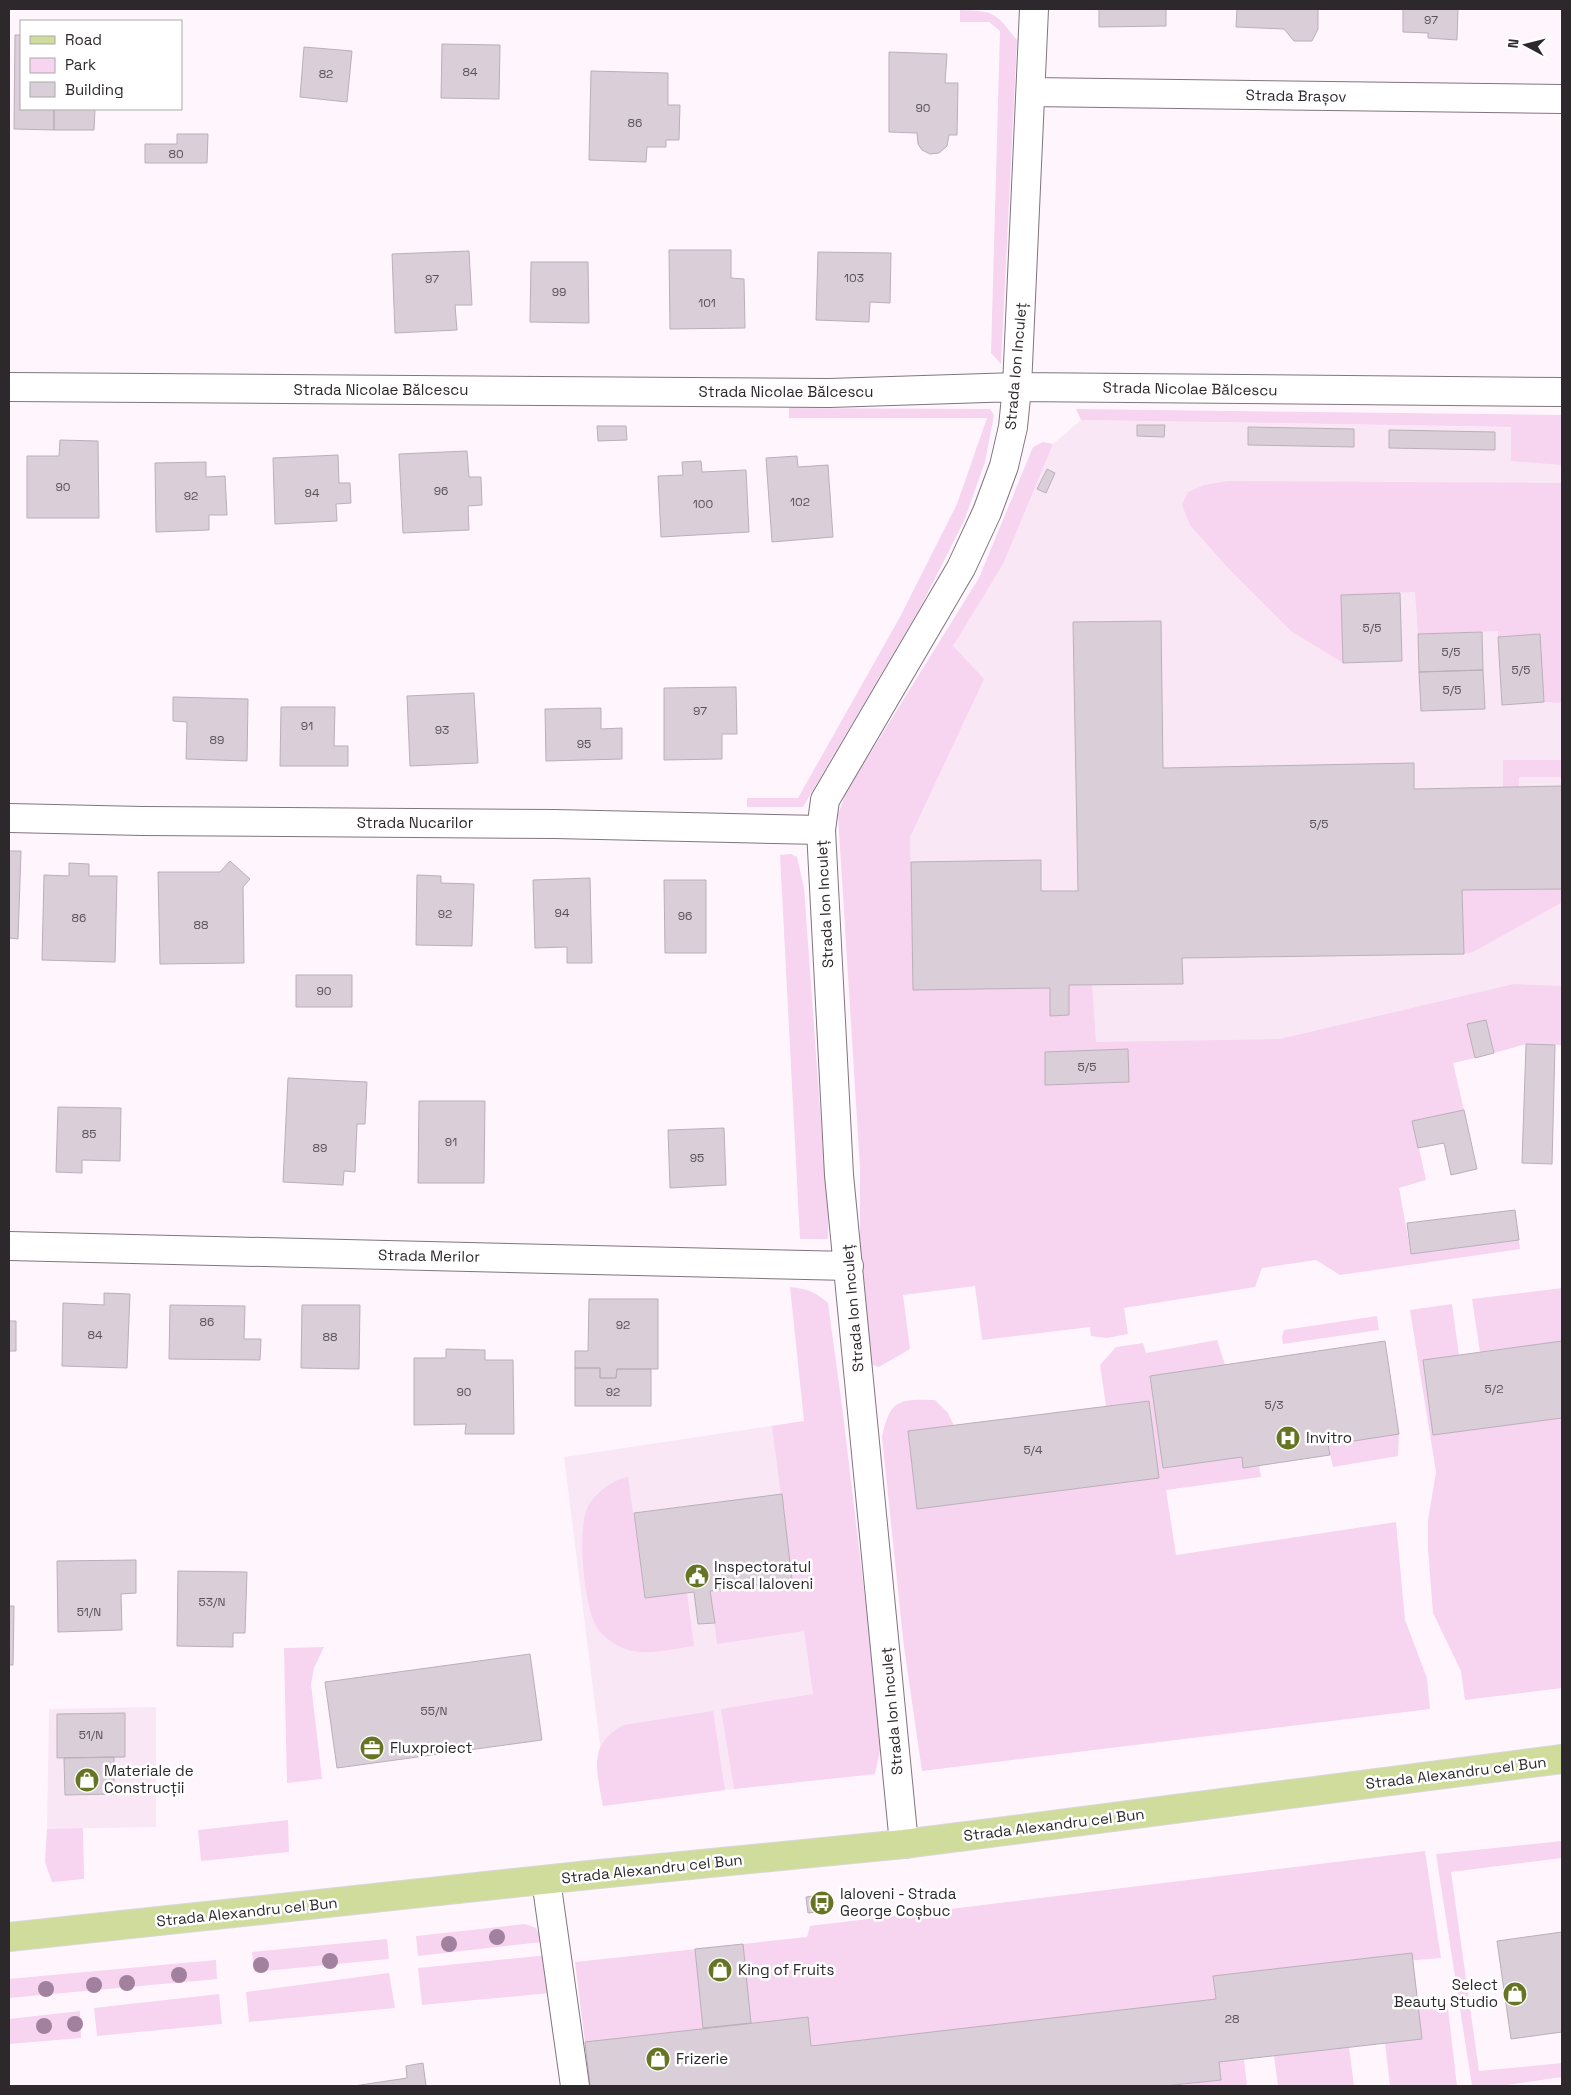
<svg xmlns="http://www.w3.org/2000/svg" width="1571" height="2095" font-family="'Space Grotesk',sans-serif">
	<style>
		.built { fill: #fae7f6 }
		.green { fill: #f7d4f0 }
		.building { fill: #dacfd8; stroke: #baafb8 }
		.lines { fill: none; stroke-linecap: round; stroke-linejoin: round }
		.minor-casing { stroke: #7f757d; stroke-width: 30 }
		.major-casing { stroke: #d9d8d9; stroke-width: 30 }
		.minor { stroke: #fff; stroke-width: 28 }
		.major { stroke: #cfdc9b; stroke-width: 28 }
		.tree { fill: #a2819e }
		.labels { text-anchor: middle; stroke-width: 5; stroke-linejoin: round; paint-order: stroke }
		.number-label { font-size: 12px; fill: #585257 }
		.street-label { font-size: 15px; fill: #2d282c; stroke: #fff }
		.poi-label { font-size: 15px; fill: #2d282c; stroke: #fff; text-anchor: start }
	</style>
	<rect width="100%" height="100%" fill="#fff6fd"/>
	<path class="built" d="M 1081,420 L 1562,428 L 1562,1005 L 1516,1003 L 886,1256 L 852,813 L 1002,564 L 1053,444 Z
		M 804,1421 L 875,1774 L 725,1790 L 603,1806 L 597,1771 L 600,1745 L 564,1457 Z
		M 156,1707 L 156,1827 L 47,1829 L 49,1709 Z"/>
	<path class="green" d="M 960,10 C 996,11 995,13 1017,40 L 1001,364 L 991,353 L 1000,31 L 989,22 L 960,22 Z
		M 789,408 L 990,409 L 994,415 L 985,462 L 964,521 L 921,606 L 803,807 L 747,807 L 747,798 L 798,798 L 900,617 L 957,504 L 987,418 L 789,418 Z
		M 1076,409 L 1562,415 L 1562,465 L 1511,461 L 1511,427 L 1081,420 Z
		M 1043,442 L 1053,444 L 1003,564 L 953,646 L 984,679 L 910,837 L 913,990 L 1050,988 L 1050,1016 L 1069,1015 L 1069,985 L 1092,985 L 1096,1042 L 1280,1039 L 1514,984 L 1562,986 L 1562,1045 L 1526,1044 L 1494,1053 L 1486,1020 L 1467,1024 L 1475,1058 L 1453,1063 L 1464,1110 L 1413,1121 L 1426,1180 L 1399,1188 L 1411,1254 L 1519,1240 L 1520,1249 L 1340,1275 L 1316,1260 L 1262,1268 L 1255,1287 L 1124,1308 L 1128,1334 L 1107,1338 L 1091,1336 L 1090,1327 L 982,1340 L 975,1286 L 903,1295 L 910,1349 L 879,1367 L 873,1365 L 870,1358 L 860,1282 L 860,1168 L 838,815 L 846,792 L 979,578 L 1033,447 Z
		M 1228,481 L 1562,483 L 1562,703 L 1544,702 L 1540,634 L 1498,637 L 1498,631 L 1418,634 L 1415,592 L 1341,595 L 1343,663 L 1291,631 L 1228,568 L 1190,525 L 1182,505 L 1188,492 L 1204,485 Z
		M 1503,760 L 1562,760 L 1562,777 L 1519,777 L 1519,787 L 1503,787 Z
		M 791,854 L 797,857 L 804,888 L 828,1219 L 828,1239 L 800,1239 L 780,855 Z
		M 1562,889 L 1561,903 L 1473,952 L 1464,954 L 1462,890 Z
		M 790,1287 C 808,1289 814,1291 828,1303 L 843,1414 L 882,1741 L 875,1774 L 734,1789 L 721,1709 L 813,1694 L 804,1631 L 717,1644 L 710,1591 L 792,1580 L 772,1426 L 804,1421 Z
		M 1562,1288 L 1562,1341 L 1480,1352 L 1472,1299 Z
		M 1452,1304 L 1459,1355 L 1423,1360 L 1433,1435 L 1562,1418 L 1562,1688 L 1465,1700 L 1461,1671 L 1433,1613 L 1428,1549 L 1428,1520 L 1436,1472 L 1410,1310 Z
		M 1377,1316 L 1379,1330 L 1283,1344 L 1282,1337 L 1284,1330 Z
		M 1217,1340 L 1225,1365 L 1150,1376 L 1163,1468 L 1242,1457 L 1243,1468 L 1259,1465 L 1261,1477 L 1166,1490 L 1176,1555 L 1396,1522 L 1405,1620 L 1427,1678 L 1430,1709 L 922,1771 L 904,1647 L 882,1437 C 890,1399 899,1399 935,1400 L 948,1413 L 954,1426 L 908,1432 L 917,1509 L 1159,1478 L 1149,1401 L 1106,1406 L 1100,1365 L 1116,1347 L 1143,1343 L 1146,1353 Z
		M 1399,1434 L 1398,1456 L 1333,1467 L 1328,1445 Z
		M 628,1477 L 645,1598 L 687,1593 L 694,1646 C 672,1649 644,1657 623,1648 C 612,1643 600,1635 595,1624 C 584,1601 578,1536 586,1511 C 591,1496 613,1479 628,1477 Z
		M 324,1647 L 314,1668 L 311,1684 L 322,1779 L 287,1783 L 284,1648 Z
		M 713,1711 L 725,1790 L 603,1806 C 597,1772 587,1743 624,1725 Z
		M 288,1820 L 289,1852 L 201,1861 L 198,1830 Z
		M 83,1828 L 84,1879 L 52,1882 L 45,1862 L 47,1829 Z
		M 1562,1841 L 1562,1858 L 1451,1872 L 1479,2071 L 1562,2063 L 1562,2077 L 1500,2086 L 1472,2086 L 1436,1854 Z
		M 1425,1851 L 1441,1958 L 1213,1977 L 1216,1999 L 811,2046 L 807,2017 L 585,2042 L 575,1962 L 807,1937 L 810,1926 Z
		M 525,1924 L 536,1928 L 542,1942 L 418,1956 L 416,1936 Z
		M 387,1939 L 389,1959 L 254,1972 L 252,1952 Z
		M 548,1955 L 550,1993 L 422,2005 L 418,1968 Z
		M 216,1960 L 217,1979 L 9,1998 L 9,1979 Z
		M 389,1973 L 395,2008 L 249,2022 L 246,1992 Z
		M 219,1994 L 222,2024 L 97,2036 L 94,2008 Z
		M 1447,2000 L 1457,2086 L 1390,2086 L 1385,2043 L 1417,2003 Z
		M 80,2011 L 81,2038 L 9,2044 L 9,2019 Z
		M 1349,2047 L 1354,2086 L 1278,2086 L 1274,2056 Z
		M 1244,2060 L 1247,2086 L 1175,2086 L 1220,2080 L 1219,2062 Z"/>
	<path class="building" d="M 1099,9 L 1166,9 L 1166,26 L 1099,27 Z
		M 1237,9 L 1318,9 L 1318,29 L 1312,41 L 1294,41 L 1284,29 L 1236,27 Z
		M 1403,9 L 1458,9 L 1457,40 L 1428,38 L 1428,33 L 1403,32 Z
		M 15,35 L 21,35 L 21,109 L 54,109 L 54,130 L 14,129 Z
		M 442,44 L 500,45 L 499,99 L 441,98 Z
		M 304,47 L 352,51 L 347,102 L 300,97 Z
		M 889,52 L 947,54 L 945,83 L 958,83 L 957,135 L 949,135 L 947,146 L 939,153 L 930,154 L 922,150 L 918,144 L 917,133 L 889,132 Z
		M 591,71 L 668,73 L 668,105 L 680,105 L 679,140 L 666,140 L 666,147 L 647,147 L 646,162 L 589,160 Z
		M 54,109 L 95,109 L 94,130 L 54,130 Z
		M 177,134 L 208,134 L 207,163 L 145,163 L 145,144 L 177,144 Z
		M 669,250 L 731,250 L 731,278 L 744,279 L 745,328 L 670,329 Z
		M 469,251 L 472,305 L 455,305 L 457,330 L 395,333 L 392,254 Z
		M 818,252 L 891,253 L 890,303 L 870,302 L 869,322 L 816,320 Z
		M 531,262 L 588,262 L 589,323 L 530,322 Z
		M 1137,425 L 1165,425 L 1164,437 L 1137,436 Z
		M 597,426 L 626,426 L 627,440 L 598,441 Z
		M 1248,427 L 1354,429 L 1354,447 L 1248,445 Z
		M 1389,430 L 1495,432 L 1495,450 L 1389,448 Z
		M 60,440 L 98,441 L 99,518 L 27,518 L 27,456 L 59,456 Z
		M 467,451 L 469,477 L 481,477 L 482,505 L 468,506 L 469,530 L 403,533 L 399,454 Z
		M 338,455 L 339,483 L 350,483 L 351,503 L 336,504 L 337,521 L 275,524 L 273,458 Z
		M 797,456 L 798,467 L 828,465 L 833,537 L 772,542 L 766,458 Z
		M 701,461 L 702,472 L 746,470 L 749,532 L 661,537 L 658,476 L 683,475 L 682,462 Z
		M 206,462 L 206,477 L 225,476 L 227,515 L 209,515 L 209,530 L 156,532 L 155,463 Z
		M 1047,469 L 1055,473 L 1046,493 L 1037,489 Z
		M 1400,593 L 1402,661 L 1343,663 L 1341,595 Z
		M 1161,621 L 1163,768 L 1414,763 L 1414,789 L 1562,786 L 1562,889 L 1462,890 L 1464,954 L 1182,958 L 1183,984 L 1069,985 L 1069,1015 L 1050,1016 L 1050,988 L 913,990 L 911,862 L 1041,860 L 1041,891 L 1078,891 L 1073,622 Z
		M 1482,632 L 1483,670 L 1419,672 L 1418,634 Z
		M 1540,634 L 1544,702 L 1502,705 L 1498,637 Z
		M 1483,670 L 1485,709 L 1421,711 L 1419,672 Z
		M 736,687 L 737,734 L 722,734 L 722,759 L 664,760 L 664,688 Z
		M 474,693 L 478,763 L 410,766 L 407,696 Z
		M 173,697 L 248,699 L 247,761 L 186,759 L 187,722 L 173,721 Z
		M 281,707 L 335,707 L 334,746 L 348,746 L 348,766 L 280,766 Z
		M 601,708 L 601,729 L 622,728 L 622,759 L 546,761 L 545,709 Z
		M 9,851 L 21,851 L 18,939 L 9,938 Z
		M 230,861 L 250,879 L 243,887 L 244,963 L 160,964 L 158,872 L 220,872 Z
		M 69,863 L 89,864 L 89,876 L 117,876 L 115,962 L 42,960 L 44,875 L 69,876 Z
		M 417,875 L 441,876 L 441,883 L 474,884 L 472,946 L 416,945 Z
		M 590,878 L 592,963 L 567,963 L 567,947 L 535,948 L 533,880 Z
		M 664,880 L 706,880 L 706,953 L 665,953 Z
		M 296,975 L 352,975 L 352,1007 L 296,1007 Z
		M 1486,1020 L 1494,1053 L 1475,1058 L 1467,1024 Z
		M 1526,1044 L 1555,1045 L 1552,1164 L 1522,1163 Z
		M 1128,1049 L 1129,1082 L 1045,1085 L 1045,1052 Z
		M 288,1078 L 367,1082 L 365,1124 L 357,1124 L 355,1172 L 344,1171 L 343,1185 L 283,1182 Z
		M 419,1101 L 485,1101 L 484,1183 L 418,1183 Z
		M 58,1107 L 121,1108 L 120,1161 L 82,1160 L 82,1173 L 56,1172 Z
		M 1464,1110 L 1477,1169 L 1451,1175 L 1444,1143 L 1418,1148 L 1412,1121 Z
		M 724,1128 L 726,1185 L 670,1188 L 668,1130 Z
		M 1515,1210 L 1519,1240 L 1411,1254 L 1407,1223 Z
		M 104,1293 L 130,1294 L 127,1368 L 62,1366 L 63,1303 L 104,1305 Z
		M 589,1299 L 658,1299 L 658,1369 L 617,1369 L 616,1378 L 600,1378 L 600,1368 L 575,1368 L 575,1351 L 588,1351 Z
		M 170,1305 L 245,1306 L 244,1339 L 261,1339 L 260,1360 L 169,1359 Z
		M 302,1305 L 360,1305 L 359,1369 L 301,1368 Z
		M 9,1321 L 16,1321 L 16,1351 L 9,1351 Z
		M 1385,1341 L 1399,1434 L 1328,1445 L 1330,1455 L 1243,1468 L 1242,1457 L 1163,1468 L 1150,1376 Z
		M 1562,1341 L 1562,1418 L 1433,1435 L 1423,1360 Z
		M 446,1349 L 485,1350 L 485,1360 L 513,1360 L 514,1434 L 465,1434 L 466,1424 L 414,1425 L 414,1358 L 446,1358 Z
		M 575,1368 L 600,1368 L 600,1378 L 616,1378 L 617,1369 L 651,1369 L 651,1406 L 575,1406 Z
		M 1149,1401 L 1159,1478 L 917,1509 L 908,1431 Z
		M 782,1494 L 792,1580 L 710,1591 L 715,1623 L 698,1624 L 694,1592 L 645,1598 L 634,1513 Z
		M 136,1560 L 136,1593 L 121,1594 L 122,1630 L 58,1632 L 57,1561 Z
		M 178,1571 L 247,1572 L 245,1633 L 233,1633 L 233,1647 L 177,1646 Z
		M 9,1606 L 14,1606 L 13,1665 L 9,1665 Z
		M 530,1654 L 542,1740 L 337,1768 L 325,1682 Z
		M 125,1713 L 125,1757 L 57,1758 L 57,1714 Z
		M 114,1757 L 114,1794 L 65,1795 L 64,1758 Z
		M 830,1894 L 832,1910 L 808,1913 L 806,1897 Z
		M 1562,1932 L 1562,2032 L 1511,2039 L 1497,1941 Z
		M 743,1944 L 751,2023 L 703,2028 L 695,1949 Z
		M 1412,1953 L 1422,2039 L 1219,2062 L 1221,2080 L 1165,2086 L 590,2086 L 585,2042 L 808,2017 L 811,2046 L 1216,1999 L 1213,1976 Z
		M 423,2063 L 426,2086 L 354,2086 L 407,2078 L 406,2066 Z"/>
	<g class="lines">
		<defs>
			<path id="minor" d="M 1031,92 L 1562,99
				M 9,387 L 829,393 L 1017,387 L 1562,392
				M 9,818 L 143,821 L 555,824 L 821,830
				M 9,1246 L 849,1266
				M 904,1844 L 839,1175 L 821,830 L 825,800 L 961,568 L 987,512 L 1004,466 L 1013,427 L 1017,387 L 1034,9
				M 546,1880 L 575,2086"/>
			<path id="major" d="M 9,1937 L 589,1875 L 904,1844 L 1562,1759"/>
		</defs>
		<use href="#minor" class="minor-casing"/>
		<use href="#major" class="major-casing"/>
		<use href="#minor" class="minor"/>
		<use href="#major" class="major"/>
	</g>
	<g class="tree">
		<circle cx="497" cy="1937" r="8"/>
		<circle cx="449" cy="1944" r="8"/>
		<circle cx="330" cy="1961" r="8"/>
		<circle cx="261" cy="1965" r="8"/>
		<circle cx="179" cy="1975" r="8"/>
		<circle cx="127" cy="1983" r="8"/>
		<circle cx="94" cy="1985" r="8"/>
		<circle cx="46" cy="1989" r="8"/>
		<circle cx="75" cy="2024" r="8"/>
		<circle cx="44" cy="2026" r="8"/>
	</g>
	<defs>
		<symbol id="hospital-disc" viewBox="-11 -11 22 22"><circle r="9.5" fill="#667523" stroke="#fff"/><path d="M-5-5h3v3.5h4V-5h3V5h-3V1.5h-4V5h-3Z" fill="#fff"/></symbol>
		<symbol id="civic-disc" viewBox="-11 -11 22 22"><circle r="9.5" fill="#667523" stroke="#fff"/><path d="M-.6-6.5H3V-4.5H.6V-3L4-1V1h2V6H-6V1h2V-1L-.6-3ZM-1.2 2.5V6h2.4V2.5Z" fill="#fff"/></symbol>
		<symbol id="office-disc" viewBox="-11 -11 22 22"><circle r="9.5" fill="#667523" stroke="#fff"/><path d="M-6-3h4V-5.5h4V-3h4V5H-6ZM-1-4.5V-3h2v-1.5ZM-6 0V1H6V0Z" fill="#fff"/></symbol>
		<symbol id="shop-disc" viewBox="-11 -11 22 22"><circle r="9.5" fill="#667523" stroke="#fff"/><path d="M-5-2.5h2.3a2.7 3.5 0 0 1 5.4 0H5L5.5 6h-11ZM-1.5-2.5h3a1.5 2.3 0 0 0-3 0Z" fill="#fff"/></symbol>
		<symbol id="bus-disc" viewBox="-11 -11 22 22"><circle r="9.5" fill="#667523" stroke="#fff"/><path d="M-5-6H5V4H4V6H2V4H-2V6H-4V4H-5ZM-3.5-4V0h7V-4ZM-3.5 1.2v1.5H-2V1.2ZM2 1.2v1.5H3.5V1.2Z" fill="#fff"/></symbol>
	</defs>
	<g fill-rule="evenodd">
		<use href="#hospital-disc" x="1274" y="1424" width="28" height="28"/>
		<use href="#civic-disc" x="683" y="1562" width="28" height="28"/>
		<use href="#office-disc" x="358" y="1734" width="28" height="28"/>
		<use href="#shop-disc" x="73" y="1766" width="28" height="28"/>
		<use href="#bus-disc" x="808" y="1889" width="28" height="28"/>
		<use href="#shop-disc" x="706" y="1956" width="28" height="28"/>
		<use href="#shop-disc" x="1501" y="1980" width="28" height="28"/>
		<use href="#shop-disc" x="644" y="2045" width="28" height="28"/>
	</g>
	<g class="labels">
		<g class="number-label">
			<text x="1431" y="24">97</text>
			<text x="470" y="76">84</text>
			<text x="326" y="78">82</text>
			<text x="923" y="112">90</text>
			<text x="635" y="127">86</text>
			<text x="176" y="158">80</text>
			<text x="854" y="282">103</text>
			<text x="432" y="283">97</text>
			<text x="559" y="296">99</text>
			<text x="707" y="307">101</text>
			<text x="63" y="491">90</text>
			<text x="441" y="495">96</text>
			<text x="312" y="497">94</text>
			<text x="191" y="500">92</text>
			<text x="800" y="506">102</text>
			<text x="703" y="508">100</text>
			<text x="1372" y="632">5/5</text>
			<text x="1451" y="656">5/5</text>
			<text x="1521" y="674">5/5</text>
			<text x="1452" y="694">5/5</text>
			<text x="700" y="715">97</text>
			<text x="307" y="730">91</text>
			<text x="442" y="734">93</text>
			<text x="217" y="744">89</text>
			<text x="584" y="748">95</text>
			<text x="1319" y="828">5/5</text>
			<text x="562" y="917">94</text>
			<text x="445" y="918">92</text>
			<text x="685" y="920">96</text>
			<text x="79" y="922">86</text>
			<text x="201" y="929">88</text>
			<text x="324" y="995">90</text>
			<text x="1087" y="1071">5/5</text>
			<text x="89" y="1138">85</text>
			<text x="451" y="1146">91</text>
			<text x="320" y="1152">89</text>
			<text x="697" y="1162">95</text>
			<text x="207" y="1326">86</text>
			<text x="623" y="1329">92</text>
			<text x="95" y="1339">84</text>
			<text x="330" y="1341">88</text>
			<text x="1494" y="1393">5/2</text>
			<text x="464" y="1396">90</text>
			<text x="613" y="1396">92</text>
			<text x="1274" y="1409">5/3</text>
			<text x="1033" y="1454">5/4</text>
			<text x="212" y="1606">53/N</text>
			<text x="89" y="1616">51/N</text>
			<text x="434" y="1715">55/N</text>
			<text x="91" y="1739">51/N</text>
			<text x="1232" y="2023">28</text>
		</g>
		<g class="street-label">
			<text transform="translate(1296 96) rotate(1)" y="5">Strada Brașov</text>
			<text transform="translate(1016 366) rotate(-85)" y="5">Strada Ion Inculeț</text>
			<text transform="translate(1190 389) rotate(1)" y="5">Strada Nicolae Bălcescu</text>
			<text x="381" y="395">Strada Nicolae Bălcescu</text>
			<text x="786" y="397">Strada Nicolae Bălcescu</text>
			<text x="415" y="828">Strada Nucarilor</text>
			<text transform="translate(825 904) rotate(-93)" y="5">Strada Ion Inculeț</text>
			<text transform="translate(429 1256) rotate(1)" y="5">Strada Merilor</text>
			<text transform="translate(853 1308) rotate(-95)" y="5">Strada Ion Inculeț</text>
			<text transform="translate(892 1711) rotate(-95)" y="5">Strada Ion Inculeț</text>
			<text transform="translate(1456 1773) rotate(-7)" y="5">Strada Alexandru cel Bun</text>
			<text transform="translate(1054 1825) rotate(-7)" y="5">Strada Alexandru cel Bun</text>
			<text transform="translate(652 1869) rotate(-6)" y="5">Strada Alexandru cel Bun</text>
			<text transform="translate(247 1912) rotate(-6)" y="5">Strada Alexandru cel Bun</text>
		</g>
		<g class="poi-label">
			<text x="1306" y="1443">Invitro</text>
			<text x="714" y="1572">Inspectoratul<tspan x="714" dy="17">Fiscal Ialoveni</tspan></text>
			<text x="390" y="1753">Fluxproiect</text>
			<text x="104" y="1776">Materiale de<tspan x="104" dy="17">Construcții</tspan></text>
			<text x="840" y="1899">Ialoveni - Strada<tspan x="840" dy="17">George Coșbuc</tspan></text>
			<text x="738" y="1975">King of Fruits</text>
			<text x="1498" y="1990" text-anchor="end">Select<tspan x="1498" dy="17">Beauty Studio</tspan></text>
			<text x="676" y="2064">Frizerie</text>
		</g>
	</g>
	<rect width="1571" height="2095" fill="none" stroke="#2d282c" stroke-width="20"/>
	<rect x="20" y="20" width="162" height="90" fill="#ffffff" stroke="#aba9ab"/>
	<rect x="30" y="36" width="25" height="8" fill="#cfdc9b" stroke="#aba9ab"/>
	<text x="65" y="45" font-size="15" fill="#2d282c">Road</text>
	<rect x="30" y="58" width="25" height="15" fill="#f7d4f0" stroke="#aba9ab"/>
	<text x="65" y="70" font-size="15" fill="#2d282c">Park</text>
	<rect x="30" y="82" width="25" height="15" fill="#dacfd8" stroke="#aba9ab"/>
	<text x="65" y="95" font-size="15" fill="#2d282c">Building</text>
	<g transform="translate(1526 45) rotate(277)" stroke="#ffffff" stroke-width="4" paint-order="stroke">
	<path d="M0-4L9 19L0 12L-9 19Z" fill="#2d282c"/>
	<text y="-8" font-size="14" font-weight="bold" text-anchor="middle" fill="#2d282c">N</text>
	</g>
</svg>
